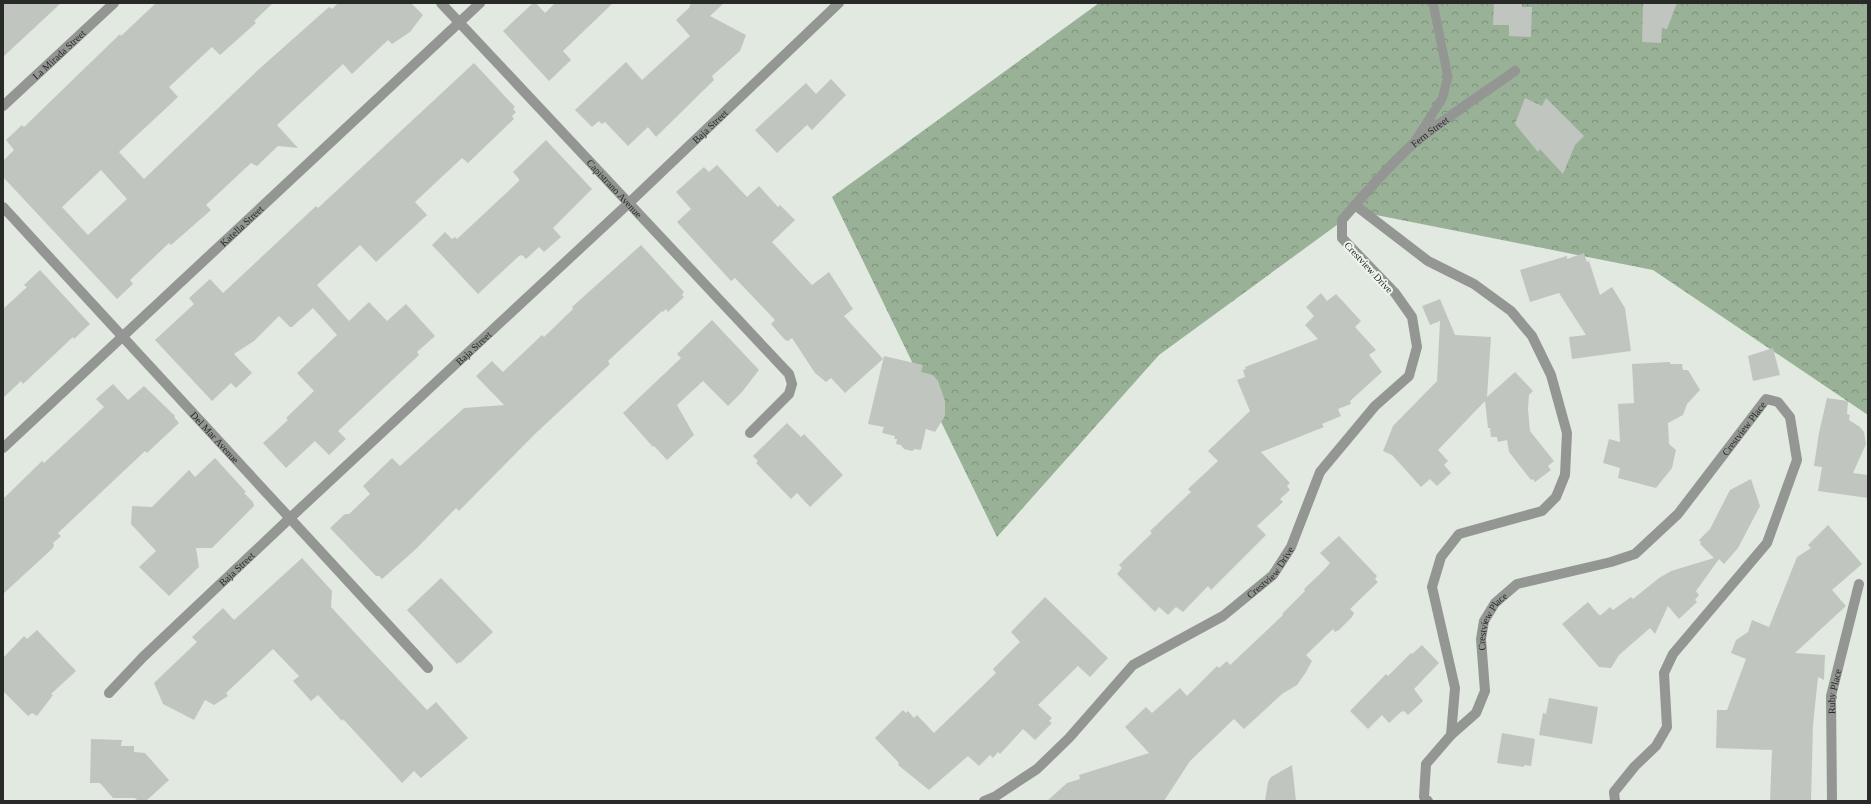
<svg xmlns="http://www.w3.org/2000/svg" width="1871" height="804" font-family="Georgia,serif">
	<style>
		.forest { fill: url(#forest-crowns) }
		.building { fill: #c0c6bf; fill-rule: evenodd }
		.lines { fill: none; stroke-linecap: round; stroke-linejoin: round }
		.lane { stroke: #939693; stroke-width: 9 }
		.street { stroke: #939693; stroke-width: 10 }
		.labels { text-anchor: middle; stroke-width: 4; stroke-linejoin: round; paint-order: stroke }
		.street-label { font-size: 10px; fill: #282a27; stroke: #eff6ef }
	</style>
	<defs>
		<pattern id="forest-crowns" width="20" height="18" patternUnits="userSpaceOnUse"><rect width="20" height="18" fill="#99b197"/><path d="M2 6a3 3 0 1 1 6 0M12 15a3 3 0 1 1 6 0" fill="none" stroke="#7d907b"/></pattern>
	</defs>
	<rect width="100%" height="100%" fill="#e2e9e1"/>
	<path class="forest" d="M 1099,3 L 1868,3 L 1868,415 L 1653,270 L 1356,211 L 1159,355 L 997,537 L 832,197 Z"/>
	<path class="building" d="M 3,3 L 61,3 L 3,57 Z
		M 156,3 L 273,3 L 254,21 L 256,23 L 220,55 L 212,47 L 169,87 L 178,97 L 119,152 L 144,179 L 258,70 L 329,7 L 332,9 L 338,3 L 411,3 L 423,15 L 410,32 L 392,44 L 388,40 L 352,74 L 343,64 L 277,125 L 298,148 L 278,146 L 257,166 L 251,163 L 206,205 L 211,210 L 171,245 L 169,243 L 130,280 L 133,284 L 117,299 L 3,177 L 3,161 L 14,150 L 6,140 L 22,125 L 24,127 L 120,34 L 121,36 ZM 101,170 L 127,199 L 88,235 L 62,207 Z
		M 533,3 L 536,3 L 545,13 L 555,3 L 613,3 L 563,51 L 571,60 L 549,81 L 503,31 Z
		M 691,3 L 724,3 L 710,16 L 746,35 L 740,51 L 712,76 L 714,80 L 656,137 L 648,127 L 628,146 L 605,122 L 602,124 L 599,121 L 592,127 L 575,110 L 626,62 L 642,80 L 690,36 L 676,20 L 689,8 Z
		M 1494,3 L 1522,4 L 1522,7 L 1532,7 L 1531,37 L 1509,36 L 1509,25 L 1493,25 Z
		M 1643,3 L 1677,3 L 1667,29 L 1662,28 L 1661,43 L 1642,42 Z
		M 474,63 L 515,107 L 513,109 L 516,112 L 512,116 L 514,119 L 468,163 L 462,158 L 415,202 L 427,215 L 376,262 L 360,245 L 317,285 L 349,321 L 369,302 L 387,321 L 406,304 L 435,336 L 417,352 L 419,355 L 338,431 L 346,439 L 329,455 L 315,441 L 286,468 L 263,443 L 288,420 L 286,418 L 314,391 L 297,373 L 337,335 L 313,308 L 292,327 L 290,327 L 279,316 L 254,341 L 234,354 L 252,373 L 236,388 L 231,383 L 212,401 L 155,340 L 194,304 L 189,298 L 210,279 L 223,293 L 316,206 L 318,208 Z
		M 831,79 L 846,95 L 812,130 L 807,125 L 777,153 L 755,130 L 806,83 L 816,94 Z
		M 1525,98 L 1542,106 L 1546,98 L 1584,136 L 1575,145 L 1563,174 L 1540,149 L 1538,152 L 1515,124 Z
		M 546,140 L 592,189 L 553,228 L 561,237 L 544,252 L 539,247 L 526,259 L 522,255 L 519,256 L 478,294 L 432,245 L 445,232 L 452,239 L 455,237 L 457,239 L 519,181 L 519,179 L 513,172 Z
		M 717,165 L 747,197 L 759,186 L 778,207 L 780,205 L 795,220 L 772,242 L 812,285 L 829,272 L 853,309 L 844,316 L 883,359 L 845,393 L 831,378 L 826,382 L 815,373 L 792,338 L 788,341 L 785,340 L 771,324 L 775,320 L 735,278 L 731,281 L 677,222 L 691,209 L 676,192 L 704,167 L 709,172 Z
		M 641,245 L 684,292 L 682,295 L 684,297 L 668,312 L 666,309 L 663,312 L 662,311 L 608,361 L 610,364 L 536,433 L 459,511 L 456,508 L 416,549 L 382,579 L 379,576 L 376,576 L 330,528 L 345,514 L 349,514 L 370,494 L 363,486 L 392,458 L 400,466 L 464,408 L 504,405 L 476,376 L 492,361 L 503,372 L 542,335 L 544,337 L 573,309 L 572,307 Z
		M 1584,253 L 1587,262 L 1589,261 L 1600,295 L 1612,287 L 1625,308 L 1631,351 L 1572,359 L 1569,337 L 1586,335 L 1559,293 L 1530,302 L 1520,270 L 1567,256 L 1567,259 Z
		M 40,270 L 90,324 L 74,339 L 73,337 L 23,384 L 21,381 L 3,398 L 3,309 L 27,287 L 24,285 Z
		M 1321,293 L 1327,301 L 1336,294 L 1361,321 L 1355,327 L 1376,350 L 1369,355 L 1382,372 L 1350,401 L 1351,404 L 1338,409 L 1341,416 L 1322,424 L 1324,427 L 1261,452 L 1290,483 L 1287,486 L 1290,490 L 1280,499 L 1283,502 L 1257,526 L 1266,535 L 1211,590 L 1208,586 L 1183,612 L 1176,607 L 1168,615 L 1159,607 L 1155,612 L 1117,574 L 1122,568 L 1119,565 L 1152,533 L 1150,531 L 1191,492 L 1188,489 L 1218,461 L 1208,451 L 1250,411 L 1237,380 L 1245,377 L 1243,370 L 1246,369 L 1245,367 L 1318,339 L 1305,325 L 1314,316 L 1306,307 Z
		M 1440,299 L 1455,335 L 1491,337 L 1487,397 L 1515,372 L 1533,391 L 1529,395 L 1528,409 L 1530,431 L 1554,461 L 1548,466 L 1551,470 L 1535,482 L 1533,479 L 1531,480 L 1509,452 L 1507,440 L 1498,442 L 1497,437 L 1491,437 L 1490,428 L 1488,428 L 1485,401 L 1438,450 L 1448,461 L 1444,465 L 1451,473 L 1437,486 L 1430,479 L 1421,487 L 1392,455 L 1383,451 L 1393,426 L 1437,381 L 1440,321 L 1430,325 L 1422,306 Z
		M 712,320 L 759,370 L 742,392 L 728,406 L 703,381 L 677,405 L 694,435 L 667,460 L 654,446 L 653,447 L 623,413 L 681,358 L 677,354 Z
		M 1773,348 L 1780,375 L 1753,381 L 1748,356 Z
		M 884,356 L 923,365 L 921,372 L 933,375 L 938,381 L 945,401 L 945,416 L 935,432 L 926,429 L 921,450 L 915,449 L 912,451 L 904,449 L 901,445 L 896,444 L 897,439 L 894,439 L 895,436 L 882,433 L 884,427 L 868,424 Z
		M 1670,362 L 1670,364 L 1682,364 L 1683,370 L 1688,370 L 1700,390 L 1687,404 L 1683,415 L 1668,423 L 1669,444 L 1676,450 L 1672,468 L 1656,488 L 1618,478 L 1620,468 L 1603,463 L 1609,439 L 1620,442 L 1618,404 L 1634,403 L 1632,364 Z
		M 113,384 L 128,400 L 144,386 L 175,416 L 174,417 L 179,423 L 147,453 L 145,451 L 58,533 L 61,536 L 53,543 L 54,545 L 53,548 L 3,594 L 3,499 L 42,461 L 44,463 L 104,407 L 96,399 Z
		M 1827,398 L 1848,401 L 1847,414 L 1850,415 L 1849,420 L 1860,427 L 1864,432 L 1866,444 L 1853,473 L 1868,475 L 1868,498 L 1818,491 L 1822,467 L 1814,466 L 1819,433 Z
		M 787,423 L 801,437 L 804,434 L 843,475 L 810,507 L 797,493 L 791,499 L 756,463 L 758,461 L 753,456 Z
		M 215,458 L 246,492 L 244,493 L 253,502 L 254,506 L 212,548 L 196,548 L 199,567 L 169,596 L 139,567 L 156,551 L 131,524 L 132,506 L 152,507 L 189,470 L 195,477 Z
		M 1751,479 L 1760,506 L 1738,548 L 1724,564 L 1719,559 L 1696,591 L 1699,595 L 1695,600 L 1697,602 L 1679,619 L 1668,606 L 1655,634 L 1650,628 L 1619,655 L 1611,668 L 1599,667 L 1562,624 L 1588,602 L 1599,615 L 1601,615 L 1610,607 L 1613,610 L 1631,597 L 1633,599 L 1659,578 L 1671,571 L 1714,558 L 1700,544 L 1701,542 L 1699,540 L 1710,529 L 1730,490 Z
		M 1828,525 L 1862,564 L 1832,590 L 1846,606 L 1795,653 L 1825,655 L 1824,680 L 1818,677 L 1813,725 L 1811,801 L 1770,801 L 1772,750 L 1716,748 L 1717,710 L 1727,710 L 1746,659 L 1731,653 L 1736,640 L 1748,632 L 1752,620 L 1769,627 L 1797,557 L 1811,548 L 1808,545 Z
		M 1339,536 L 1377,576 L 1375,579 L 1378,582 L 1350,609 L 1354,613 L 1352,617 L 1339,630 L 1335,632 L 1333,629 L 1306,655 L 1312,661 L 1306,672 L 1297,685 L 1282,694 L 1244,729 L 1234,719 L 1190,761 L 1164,801 L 1047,801 L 1067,783 L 1080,779 L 1079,775 L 1149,753 L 1125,727 L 1146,707 L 1152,713 L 1180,688 L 1187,696 L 1217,666 L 1219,668 L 1227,661 L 1230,665 L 1283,615 L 1282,614 L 1305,591 L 1304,589 L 1323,571 L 1330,563 L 1320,553 Z
		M 302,558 L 332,591 L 331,607 L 368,647 L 427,710 L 436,702 L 468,738 L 421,778 L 414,771 L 402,783 L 343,719 L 342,721 L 318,695 L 311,701 L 293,681 L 299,676 L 273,649 L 226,693 L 228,696 L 214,705 L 205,700 L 194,720 L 163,704 L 154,683 L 197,642 L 192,637 L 223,608 L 234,620 Z
		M 441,578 L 493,632 L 460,663 L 459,662 L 457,664 L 407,610 Z
		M 1045,597 L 1108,658 L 1090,677 L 1078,666 L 1038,705 L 1052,718 L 1049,721 L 1052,723 L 1035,740 L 1023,729 L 1000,754 L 998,752 L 993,758 L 990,755 L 979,766 L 968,756 L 929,790 L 898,765 L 899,763 L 875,738 L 903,710 L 906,713 L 908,711 L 914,718 L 917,715 L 934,733 L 996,673 L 993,669 L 1020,642 L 1011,632 Z
		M 37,630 L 76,671 L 51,694 L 53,695 L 37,716 L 32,713 L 28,716 L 3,691 L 3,658 L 24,636 L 27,639 Z
		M 1422,645 L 1439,663 L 1414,689 L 1423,701 L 1408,715 L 1404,711 L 1401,712 L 1389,723 L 1382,715 L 1368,729 L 1350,711 L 1386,674 L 1388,676 L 1411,653 L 1412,654 Z
		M 1549,698 L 1598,707 L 1592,744 L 1539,735 L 1543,713 L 1546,714 Z
		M 1502,733 L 1535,739 L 1531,766 L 1524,765 L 1524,767 L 1497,763 Z
		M 91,739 L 122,740 L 121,746 L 134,746 L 134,752 L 145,753 L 169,780 L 146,801 L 138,801 L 135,798 L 113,798 L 100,783 L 90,783 Z
		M 1292,765 L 1296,801 L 1265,801 L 1268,782 L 1271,777 Z"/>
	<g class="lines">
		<path class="lane" d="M 1415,141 L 1442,99 L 1448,77 L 1433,3"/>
		<g class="street">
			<path id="s1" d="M 441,3 L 789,374 L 792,384 L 789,394 L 750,433"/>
			<path id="s2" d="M 3,106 L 114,3"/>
			<path d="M 1355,205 L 1428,261 L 1474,284 L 1511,311 L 1532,336 L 1551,375 L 1567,433 L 1565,475 L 1556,497 L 1542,511 L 1459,534 L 1441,557 L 1432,587 L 1455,688 L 1451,735 L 1426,764 L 1424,797 L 1428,801"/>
			<path id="s3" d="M 3,207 L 428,668"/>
			<path id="s4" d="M 3,448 L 480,3"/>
			<path id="s5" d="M 109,693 L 143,657 L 290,518 L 630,202 L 839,3"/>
			<path id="s6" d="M 1451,735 L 1476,713 L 1485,691 L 1481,639 L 1484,621 L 1495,603 L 1517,584 L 1611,562 L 1635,554 L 1678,514 L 1766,399 L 1778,402 L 1790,417 L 1797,460 L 1767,543 L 1673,654 L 1664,673 L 1667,727 L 1656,746 L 1635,766 L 1614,792 L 1615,801"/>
			<path id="s7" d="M 984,801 L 996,796 L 1037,769 L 1069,738 L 1133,665 L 1223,616 L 1273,575 L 1291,547 L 1320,472 L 1375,406 L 1409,376 L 1417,347 L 1412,317 L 1395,293 L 1342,238 L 1342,220 C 1365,194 1387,167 1413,144 C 1445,118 1481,95 1515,71"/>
			<path id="s8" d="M 1832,801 L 1831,696 L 1859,584"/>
		</g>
	</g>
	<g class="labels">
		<g class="street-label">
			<text dy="4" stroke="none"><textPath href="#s2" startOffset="76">La Mirada Street</textPath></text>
			<text dy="4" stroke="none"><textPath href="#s5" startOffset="826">Baja Street</textPath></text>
			<text dy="4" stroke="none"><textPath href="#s7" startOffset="925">Fern Street</textPath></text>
			<text dy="4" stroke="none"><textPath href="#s1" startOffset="254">Capistrano Avenue</textPath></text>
			<text dy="4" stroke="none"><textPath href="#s4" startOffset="326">Katella Street</textPath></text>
			<text transform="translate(1369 267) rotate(47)" y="4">Crestview Drive</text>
			<text dy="4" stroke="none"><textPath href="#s5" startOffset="502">Baja Street</textPath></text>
			<text dy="4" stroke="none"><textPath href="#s6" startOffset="466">Crestview Place</textPath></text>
			<text dy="4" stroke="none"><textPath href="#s3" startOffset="313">Del Mar Avenue</textPath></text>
			<text dy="4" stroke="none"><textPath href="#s5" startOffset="178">Baja Street</textPath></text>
			<text dy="4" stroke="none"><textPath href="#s7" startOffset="371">Crestview Drive</textPath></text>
			<text dy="4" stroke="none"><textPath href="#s6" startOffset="130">Crestview Place</textPath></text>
			<text dy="4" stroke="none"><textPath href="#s8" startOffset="110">Ruby Place</textPath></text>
		</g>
	</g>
	<rect width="1871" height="804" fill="none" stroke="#282a27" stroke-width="8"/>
</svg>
